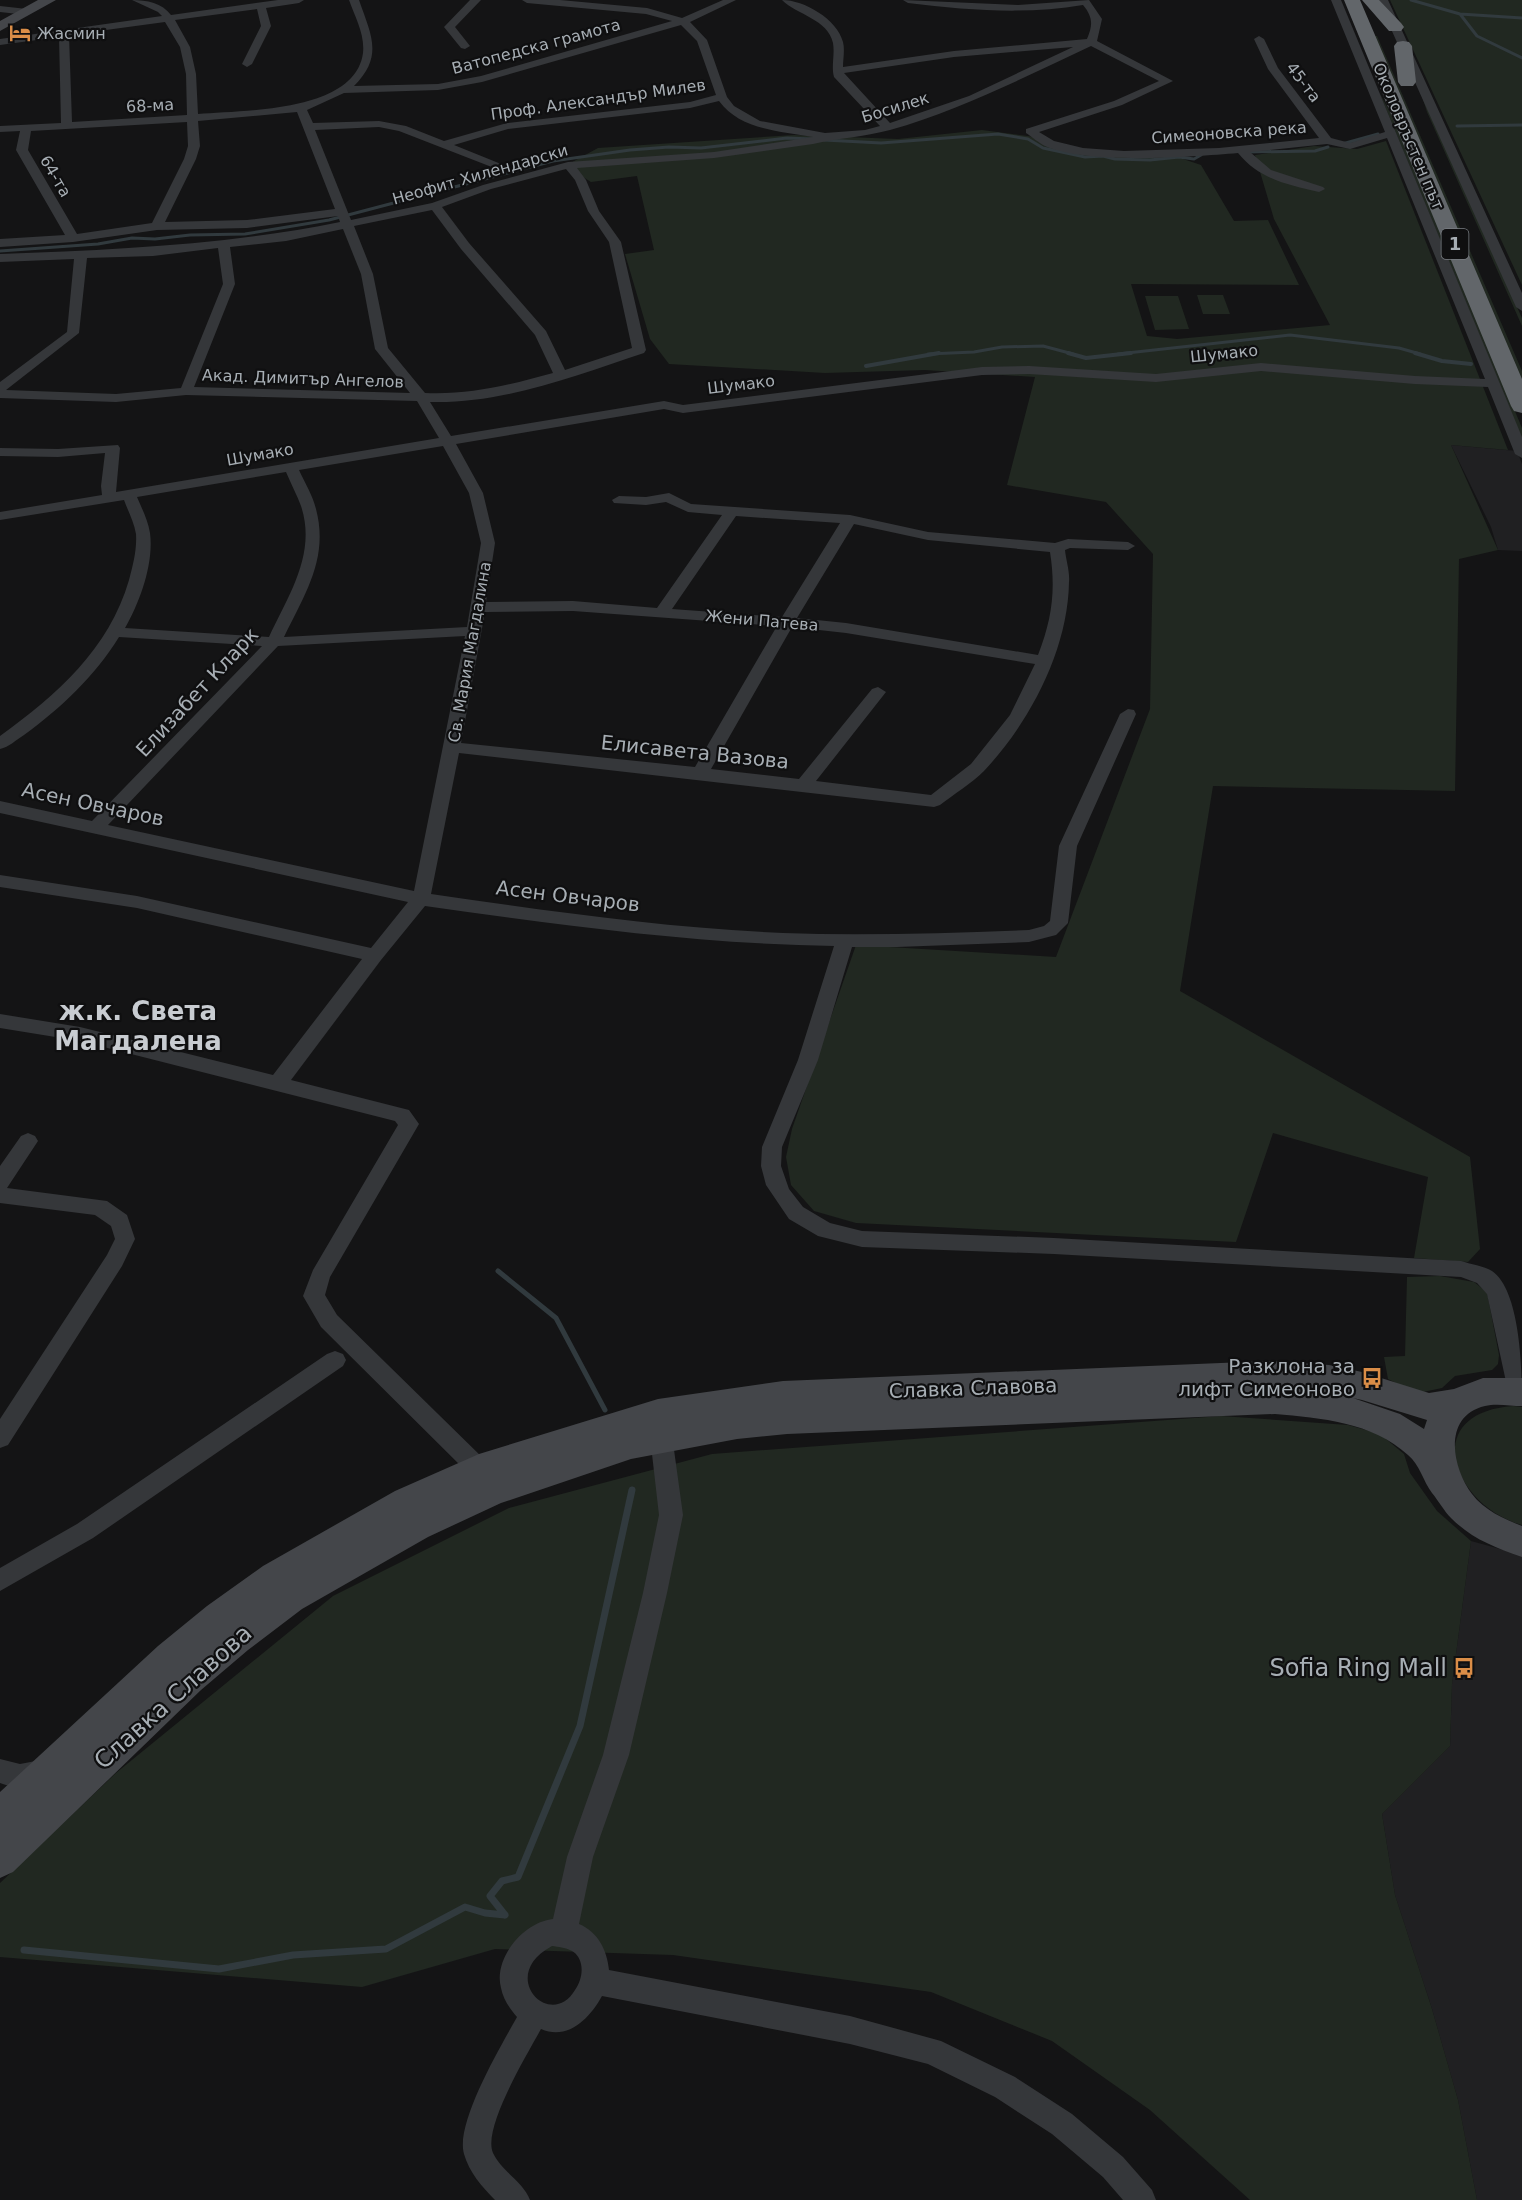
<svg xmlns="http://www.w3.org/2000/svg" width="1522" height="2200" font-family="'DejaVu Sans',sans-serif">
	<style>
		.built { fill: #202022 }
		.green { fill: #212821 }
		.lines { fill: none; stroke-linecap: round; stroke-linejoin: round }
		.stream-far3 { stroke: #313a3e; stroke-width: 3 }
		.stream-far2 { stroke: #313a3e; stroke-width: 4 }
		.stream-far1 { stroke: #313a3e; stroke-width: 5 }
		.stream { stroke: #313a3e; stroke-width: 7 }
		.street { fill: #35373a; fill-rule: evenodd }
		.secondary { fill: #44464a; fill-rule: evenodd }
		.highway { fill: #62666a; fill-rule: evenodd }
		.labels { text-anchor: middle; stroke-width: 4.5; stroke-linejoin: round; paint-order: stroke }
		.far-poi-label { font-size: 16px; fill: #a7aeb4; stroke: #0f0f10; text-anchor: start }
		.far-street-label { font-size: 16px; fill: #a7aeb4; stroke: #0f0f10 }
		.shield { fill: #0f0f10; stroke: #797e83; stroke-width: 1.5 }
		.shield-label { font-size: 18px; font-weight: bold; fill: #a7aeb4 }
		.street-label { font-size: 20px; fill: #a7aeb4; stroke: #0f0f10 }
		.poi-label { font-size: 20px; fill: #a7aeb4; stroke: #0f0f10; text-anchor: end }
		.near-poi-label { font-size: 24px; fill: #a7aeb4; stroke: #0f0f10; text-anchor: end }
		.near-street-label { font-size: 24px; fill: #a7aeb4; stroke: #0f0f10 }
		.district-label { font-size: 26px; font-weight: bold; fill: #c8ccd1; stroke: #0f0f10 }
	</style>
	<rect width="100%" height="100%" fill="#141415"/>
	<path class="built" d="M 1451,445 L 1517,451 L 1522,464 L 1522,551 L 1498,550 L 1491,527 Z
		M 1471,1541 L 1522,1555 L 1522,2200 L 1477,2200 L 1458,2100 L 1432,2009 L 1395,1895 L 1382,1814 L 1450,1746 L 1452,1684 Z"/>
	<path class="green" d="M 1390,0 L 1522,0 L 1522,285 Z
		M 1373,36 L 1377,36 L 1522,371 L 1522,381 Z
		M 1379,92 L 1391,114 L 1522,428 L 1522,439 Z
		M 1421,93 L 1522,318 L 1522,326 L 1427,112 Z
		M 982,130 L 1035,137 L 1088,151 L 1168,154 L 1201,165 L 1234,221 L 1268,220 L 1299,285 L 1131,284 L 1147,336 L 1177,339 L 1330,325 L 1274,219 L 1255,155 L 1314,146 L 1357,149 L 1386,141 L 1508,450 L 1451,445 L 1498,550 L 1459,559 L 1455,791 L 1213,786 L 1180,991 L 1470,1157 L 1480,1249 L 1468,1262 L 1414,1258 L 1428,1177 L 1273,1133 L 1236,1242 L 856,1223 L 814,1211 L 791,1185 L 786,1157 L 792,1129 L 856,945 L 1056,957 L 1150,709 L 1153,554 L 1106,502 L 1007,485 L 1035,377 L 925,370 L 825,373 L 669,364 L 650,339 L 625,254 L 654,250 L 637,176 L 591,182 L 565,166 L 598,148 L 794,135 L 898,139 Z
		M 1197,295 L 1223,295 L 1230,314 L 1203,314 Z
		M 1145,296 L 1178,296 L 1189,329 L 1155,330 Z
		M 1440,1276 L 1474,1282 L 1487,1292 L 1499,1355 L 1498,1364 L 1492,1370 L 1455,1376 L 1442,1388 L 1423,1392 L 1408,1389 L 1388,1379 L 1384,1357 L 1405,1356 L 1407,1277 Z
		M 1513,1406 L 1522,1407 L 1522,1525 C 1453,1506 1418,1413 1513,1406 Z
		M 1221,1416 L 1348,1425 L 1380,1434 L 1404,1454 L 1410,1473 L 1437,1511 L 1471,1541 L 1452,1684 L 1450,1746 L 1382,1814 L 1395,1895 L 1432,2009 L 1458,2100 L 1477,2200 L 1250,2200 L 1150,2110 L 1052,2041 L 931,1992 L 673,1955 L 495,1949 L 362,1987 L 0,1957 L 0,1883 L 116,1773 L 333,1596 L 509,1508 L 712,1454 Z"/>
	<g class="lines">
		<path class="stream-far3" d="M 1411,0 L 1460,14 L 1522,18
			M 1460,14 L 1477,36 L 1522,58
			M 1457,126 L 1522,125
			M 824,140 L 881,143 L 998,134 L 1028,139 L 1043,148 L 1085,157 L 1103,156 L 1115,159 L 1150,160 L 1179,157 L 1194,159 L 1201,155
			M 1342,144 L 1378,134
			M 1246,152 L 1315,151 L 1328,147
			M 0,251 L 98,244 L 132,238 L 155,239 L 190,235 L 245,234 L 329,220 L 553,161 L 630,150 L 669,147 L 701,148 L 787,138 L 812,139
			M 928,354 L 974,352 L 1002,347 L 1043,346 L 1073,354
			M 1118,354 L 1290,335 L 1399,348 L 1420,354"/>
		<path class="stream-far2" d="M 1068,353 L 1086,358 L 1131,353
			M 1415,353 L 1442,361 L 1471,364
			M 866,366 L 939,353"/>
		<path class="stream-far1" d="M 498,1271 L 556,1318 L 605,1410"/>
		<path class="stream" d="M 505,1915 L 490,1896 L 502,1881 L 518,1877 L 580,1726 L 632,1490
			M 24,1950 L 219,1969 L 293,1955 L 386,1949 L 465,1907 L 485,1913 L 505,1915"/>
		<path class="street" d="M 132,0 C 147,0 162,3 171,15 L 278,0 L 304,0 L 299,3 L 266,8 L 271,26 L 252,64 L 247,67 L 242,64 L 261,26 L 257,9 L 175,20 L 190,47 L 196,74 L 198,114 C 242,110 355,113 363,53 C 365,34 355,17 349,0 L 359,0 C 371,35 384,56 354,86 L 438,84 L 481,76 L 672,21 L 646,14 L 527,3 L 522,0 L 560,0 L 647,8 L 682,18 L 723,0 L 736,0 L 690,22 L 707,40 L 727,97 L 734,106 L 760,121 L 825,133 L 865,130 L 880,126 L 834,77 C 831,66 835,55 833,43 C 828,19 797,15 782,0 C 804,0 837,19 843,42 C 845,50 843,59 843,67 L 954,51 L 1087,39 C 1093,25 1093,17 1083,5 C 1024,15 967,10 908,3 L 903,0 L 1018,5 L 1089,0 L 1102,19 L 1097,41 L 1173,81 L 1122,105 L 1039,132 L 1054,141 L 1083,148 L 1124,151 L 1219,148 L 1319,138 L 1268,69 L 1254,39 L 1259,36 L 1264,39 L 1278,68 L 1331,138 L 1350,143 L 1385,132 L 1331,0 L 1341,0 L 1522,437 L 1522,458 L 1515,454 L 1488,387 L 1415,384 L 1261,371 L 1156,382 L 1029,374 L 982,375 L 683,413 L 664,409 L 456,444 L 483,493 L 495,543 L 486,602 L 573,601 L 657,608 L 722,515 L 688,512 L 666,502 L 646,505 L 614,503 L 612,500 L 619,496 L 646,497 L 669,493 L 691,504 L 850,515 L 928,532 L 1055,543 L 1068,539 L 1128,542 L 1135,546 L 1128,550 L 1070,548 L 1065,550 C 1066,560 1070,572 1069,582 C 1068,650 1030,722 984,771 C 971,784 954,794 940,805 L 934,807 L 459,753 L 431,894 C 548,911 665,928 783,933 C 865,936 947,933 1029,930 L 1044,926 L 1050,921 L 1059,846 L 1120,714 L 1128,709 L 1134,710 L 1136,714 L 1077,846 L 1068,923 L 1056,935 L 1029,942 L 897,947 L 852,947 L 818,1060 L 782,1147 L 781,1166 L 789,1189 L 803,1207 L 830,1223 L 862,1231 L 1054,1238 L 1461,1261 C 1470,1264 1484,1266 1492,1271 C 1520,1290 1522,1368 1522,1399 L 1511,1398 L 1508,1391 L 1487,1294 L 1477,1283 L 1461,1277 L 1054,1254 L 862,1247 L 818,1236 L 789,1219 L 766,1185 L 761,1166 L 762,1147 L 798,1060 L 834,946 C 697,944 561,925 425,906 L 381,960 L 291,1080 L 409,1110 L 419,1124 L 330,1277 L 325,1295 L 337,1315 L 487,1462 L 496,1479 L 493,1486 L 485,1489 L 477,1486 L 471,1476 L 321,1327 L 303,1296 L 313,1270 L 398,1125 L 395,1121 L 80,1041 L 0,1028 L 0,1014 L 80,1027 L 273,1075 L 362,959 L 137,908 L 0,887 L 0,875 L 137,896 L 371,948 L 408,902 L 0,813 L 0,801 L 92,821 L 262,646 L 119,637 C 95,676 61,708 24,735 C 16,740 9,747 0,749 L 0,736 C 57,695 109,649 129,580 C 133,565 137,550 136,534 C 134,522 128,511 124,500 L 0,520 L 0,512 L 102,495 L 101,486 L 105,453 L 58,457 L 0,456 L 0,448 L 58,449 L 118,445 L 120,448 L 116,492 L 439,438 L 417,401 L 186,395 L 116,402 L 0,398 L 0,382 L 67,332 L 74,259 L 0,262 L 0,254 C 114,250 228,245 340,222 L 338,216 L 247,228 L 157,230 L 73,242 L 0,247 L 0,239 L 65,235 L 16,150 L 20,131 L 0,132 L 0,126 L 61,123 L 59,37 L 0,45 L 0,39 L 162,16 L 158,12 ZM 165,22 L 180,47 L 186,74 L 187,115 L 72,122 L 69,35 ZM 681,25 L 697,41 L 716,95 L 690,102 L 507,123 L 444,141 L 406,126 L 379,121 L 313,123 L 307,110 L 344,93 L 438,90 L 482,82 ZM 1091,46 L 1159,81 L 1114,101 L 1026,129 L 1026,133 C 1032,137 1039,143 1045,146 C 1089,165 1190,157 1238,153 C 1259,179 1288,185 1319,192 L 1325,189 L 1323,187 L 1271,170 L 1250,152 L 1327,144 L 1350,149 L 1387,138 L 1485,379 L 1415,376 L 1261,363 L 1156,374 L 1029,366 L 982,367 L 683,405 L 664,401 L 451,436 L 430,402 C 503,404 575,376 644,353 L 646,350 L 621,242 L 599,211 L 586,180 L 577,168 L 714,158 L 813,144 C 838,138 864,137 890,130 C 960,110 1025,77 1091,46 ZM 1073,47 L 969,96 L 890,123 L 844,73 L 954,57 ZM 719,101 C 740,130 780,131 813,137 L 714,152 L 568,162 L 483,185 L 432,203 L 351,220 L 315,130 L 379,127 L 399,131 L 502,171 L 506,170 L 506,166 L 454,145 L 508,129 L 690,108 ZM 297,112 L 335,209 L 247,220 L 165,222 L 196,159 L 200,146 L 198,121 ZM 187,122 L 188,146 L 184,159 L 152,223 L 77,234 L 28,150 L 31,131 ZM 566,169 L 575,180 L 588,211 L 609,242 L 632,348 L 565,370 L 546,331 L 469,243 L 442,207 L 491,189 ZM 432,210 L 461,249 L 535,335 L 553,373 C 510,385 469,395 425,393 L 388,348 L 373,274 L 354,226 ZM 343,229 L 361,274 L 375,349 L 410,393 L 194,387 L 235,284 L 230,247 L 286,241 ZM 218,248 L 223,284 L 181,388 L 116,394 L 6,390 L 79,333 L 87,258 L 153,256 ZM 443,446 L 469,493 L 481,543 L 467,627 L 284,637 C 305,594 329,558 316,509 C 313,496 305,483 299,470 ZM 286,472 C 291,484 297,495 301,506 C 317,554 288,596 269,637 L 125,628 C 140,602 154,563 150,533 C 148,520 142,509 137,497 ZM 736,516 L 840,523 L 782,617 L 672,609 ZM 854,524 L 928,540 L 1050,552 C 1056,590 1052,619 1038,655 L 846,623 L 797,618 ZM 573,611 L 777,626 L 695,767 L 461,743 L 485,612 ZM 792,627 L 846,633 L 1035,664 L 1010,715 L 971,764 L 931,795 L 816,781 L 886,692 L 878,687 L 872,689 L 799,779 L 711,769 ZM 465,636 L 414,891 L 108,825 L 278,646 Z
			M 470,0 L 481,0 L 455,27 L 470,46 L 465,49 L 461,48 L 444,27 Z
			M 1378,0 L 1388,0 L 1522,293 L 1522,311 L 1516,307 Z
			M 0,6 L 27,9 L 32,12 L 27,15 L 0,12 Z
			M 28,1133 L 35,1136 L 38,1141 L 7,1188 L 107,1201 L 127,1215 L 135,1239 L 122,1266 L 8,1445 L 0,1448 L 0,1419 L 107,1255 L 115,1239 L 111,1226 L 95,1215 L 0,1203 L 0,1166 L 21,1136 Z
			M 335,1351 L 343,1354 L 346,1360 L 343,1366 L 93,1538 L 0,1591 L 0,1568 L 77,1524 L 327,1354 Z
			M 660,1418 L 668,1421 L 671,1428 L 683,1515 L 667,1593 L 629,1755 L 593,1857 L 579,1924 C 598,1932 607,1950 609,1970 L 850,2016 L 941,2041 L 1015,2077 L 1072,2114 L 1123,2157 L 1152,2190 L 1156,2200 L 1123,2200 L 1103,2177 L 1052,2134 L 995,2097 L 928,2064 L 850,2044 L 602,1996 C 590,2018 568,2041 541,2029 C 528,2053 482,2128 493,2153 C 502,2172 523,2181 530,2200 L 495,2200 C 482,2187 469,2172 464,2154 C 455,2123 501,2046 517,2017 C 510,2009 503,1999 501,1988 C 493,1958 524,1922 553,1919 L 567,1857 L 603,1755 L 643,1593 L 659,1515 L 649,1428 L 652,1421 ZM 552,1946 C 565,1948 578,1949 581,1964 C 583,1973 580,1983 575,1990 C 551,2031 496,1976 552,1946 Z
			M 0,1759 L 20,1764 L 41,1760 L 50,1763 L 54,1772 L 50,1781 C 32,1788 19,1790 0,1783 Z"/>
		<path class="secondary" d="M 38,0 L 56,0 L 0,31 L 0,21 Z
			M 1269,1361 L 1329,1365 L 1362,1372 L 1429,1393 L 1454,1389 L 1483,1378 L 1522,1378 L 1522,1406 C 1511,1406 1496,1403 1485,1406 C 1442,1416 1452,1468 1472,1494 C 1484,1510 1504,1519 1522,1526 L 1522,1557 C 1494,1547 1472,1539 1451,1518 C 1444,1511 1438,1500 1432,1493 C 1423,1481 1420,1465 1408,1455 C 1372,1422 1321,1418 1275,1414 L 787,1434 L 737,1439 L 631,1459 L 501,1503 L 428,1537 L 302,1609 L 248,1650 L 201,1690 L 13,1872 L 0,1878 L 0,1792 L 158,1646 L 207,1606 L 263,1566 L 395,1491 L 479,1454 L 658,1399 L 783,1381 ZM 1353,1398 L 1362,1400 L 1427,1420 L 1424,1429 L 1400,1414 Z"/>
		<path class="highway" d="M 1344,0 L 1360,0 L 1522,379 L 1522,413 L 1514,411 L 1511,406 Z
			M 1362,0 L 1379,0 L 1401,23 L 1404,27 L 1401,31 L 1389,31 Z
			M 1403,41 L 1409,42 L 1412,46 L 1416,82 L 1413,86 L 1401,86 L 1398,82 L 1394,46 L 1397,42 Z"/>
	</g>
	<defs>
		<symbol id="hotel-bare" viewBox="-9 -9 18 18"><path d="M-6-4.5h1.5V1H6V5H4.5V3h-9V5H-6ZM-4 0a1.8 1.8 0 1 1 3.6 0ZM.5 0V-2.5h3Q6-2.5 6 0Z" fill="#da8d47" stroke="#0f0f10" stroke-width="2.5" paint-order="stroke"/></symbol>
		<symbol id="bus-bare" viewBox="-9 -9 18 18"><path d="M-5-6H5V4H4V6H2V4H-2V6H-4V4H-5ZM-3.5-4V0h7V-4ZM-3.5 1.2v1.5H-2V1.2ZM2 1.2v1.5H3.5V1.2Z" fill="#da8d47" stroke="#0f0f10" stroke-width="2.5" paint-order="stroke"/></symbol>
	</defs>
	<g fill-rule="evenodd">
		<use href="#hotel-bare" x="5" y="18" width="30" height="30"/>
		<use href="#bus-bare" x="1357" y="1363" width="30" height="30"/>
		<use href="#bus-bare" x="1449" y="1653" width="30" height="30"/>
	</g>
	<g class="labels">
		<g class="far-poi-label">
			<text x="37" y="39">Жасмин</text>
		</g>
		<g class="far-street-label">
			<text transform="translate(536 46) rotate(-15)" y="6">Ватопедска грамота</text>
			<text transform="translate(1304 82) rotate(53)" y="6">45-та</text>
			<text transform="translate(598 99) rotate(-8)" y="6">Проф. Александър Милев</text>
			<text transform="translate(150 105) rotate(-3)" y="6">68-ма</text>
			<text transform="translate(895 107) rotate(-17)" y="6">Босилек</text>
			<text transform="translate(1229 132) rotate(-4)" y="6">Симеоновска река</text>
			<text transform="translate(1409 136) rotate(67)" y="6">Околовръстен път</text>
			<text transform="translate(480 174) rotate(-16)" y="6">Неофит Хилендарски</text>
			<text transform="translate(56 176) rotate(60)" y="6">64-та</text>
			<text transform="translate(1224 353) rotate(-6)" y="6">Шумако</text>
			<text transform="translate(303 378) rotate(2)" y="6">Акад. Димитър Ангелов</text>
			<text transform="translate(741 384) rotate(-7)" y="6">Шумако</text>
			<text transform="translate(260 454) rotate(-10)" y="6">Шумако</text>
			<text transform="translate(762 620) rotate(5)" y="6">Жени Патева</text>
			<text transform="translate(469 652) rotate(-80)" y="6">Св. Мария Магдалина</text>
		</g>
		<rect class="shield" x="1441.5" y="229" width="27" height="30" rx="4.5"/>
		<g class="shield-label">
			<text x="1455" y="250">1</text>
		</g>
		<g class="street-label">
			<text transform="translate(197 692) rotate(-47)" y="7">Елизабет Кларк</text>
			<text transform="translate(695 752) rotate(6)" y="7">Елисавета Вазова</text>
			<text transform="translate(93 804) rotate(12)" y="7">Асен Овчаров</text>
			<text transform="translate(568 896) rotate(7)" y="7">Асен Овчаров</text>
			<text transform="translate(973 1388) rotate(-2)" y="7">Славка Славова</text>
		</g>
		<g class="poi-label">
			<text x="1355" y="1373">Разклона за<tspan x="1355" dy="23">лифт Симеоново</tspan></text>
		</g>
		<g class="near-poi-label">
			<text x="1447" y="1676">Sofia Ring Mall</text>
		</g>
		<g class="near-street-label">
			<text transform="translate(173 1697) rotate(-42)" y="8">Славка Славова</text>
		</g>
		<g class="district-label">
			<text x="138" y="1020">ж.к. Света<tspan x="138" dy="30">Магдалена</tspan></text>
		</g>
	</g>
</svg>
